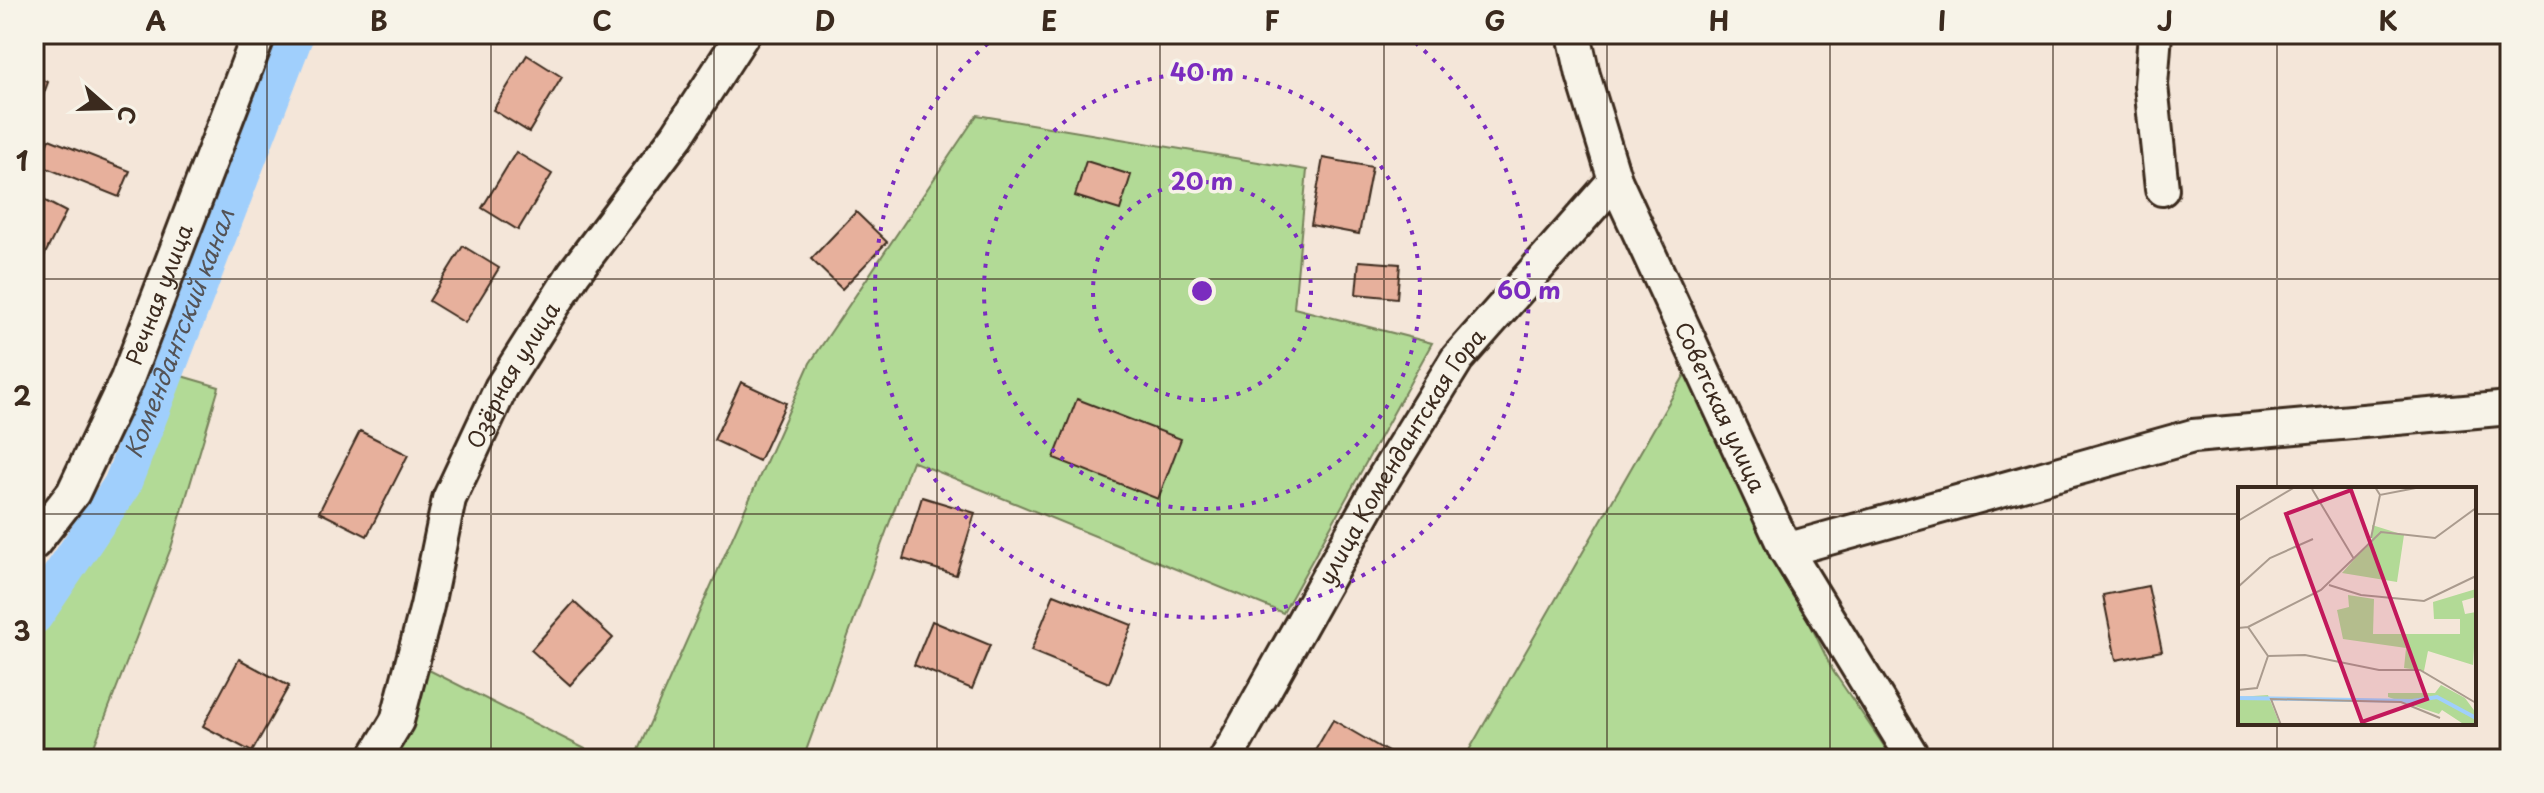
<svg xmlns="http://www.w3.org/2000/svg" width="2544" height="793" font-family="'Playpen Sans',sans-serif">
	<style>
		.green { fill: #b2da96; stroke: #76825a; stroke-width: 2 }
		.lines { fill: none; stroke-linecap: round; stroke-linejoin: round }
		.canal { stroke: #a0cffc; stroke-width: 38 }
		.building { fill: #e7b09c; stroke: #3b2a1e; stroke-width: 2 }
		.minor-casing { stroke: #3b2a1e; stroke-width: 38 }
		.minor { stroke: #f7f3e8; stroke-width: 32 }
		.grid { fill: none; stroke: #3b2a1e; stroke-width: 2; stroke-opacity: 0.55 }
		.ring { fill: none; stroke: #7b2cbf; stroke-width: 4; stroke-dasharray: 4 8 }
		.labels { text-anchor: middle; stroke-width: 7; stroke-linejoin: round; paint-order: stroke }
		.street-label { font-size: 22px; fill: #3b2a1e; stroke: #f7f3e8 }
		.water-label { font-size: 24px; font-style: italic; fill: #545356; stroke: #f7f3e8 }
		.inset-river { fill: none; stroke: #a0cffc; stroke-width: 4 }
		.inset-road { fill: none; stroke: #aa9b8e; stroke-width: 2 }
		.view { fill: #c2185b; fill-opacity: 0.15; stroke: #c2185b; stroke-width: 4 }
		.inset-edge { fill: none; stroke: #3b2a1e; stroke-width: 4 }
		.centre { fill: #7b2cbf; stroke: #f7f3e8; stroke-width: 4 }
		.ring-label { font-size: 24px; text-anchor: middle; font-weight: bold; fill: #7b2cbf; stroke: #f7f3e8; stroke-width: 7; stroke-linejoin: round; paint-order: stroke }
		.neatline { fill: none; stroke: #3b2a1e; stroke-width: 3 }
		.grid-label { font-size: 26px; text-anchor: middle; font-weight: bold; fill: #3b2a1e }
	</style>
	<rect width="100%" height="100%" fill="#f4e6d9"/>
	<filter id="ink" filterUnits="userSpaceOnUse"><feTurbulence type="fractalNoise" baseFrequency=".0125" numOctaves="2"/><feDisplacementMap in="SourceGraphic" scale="16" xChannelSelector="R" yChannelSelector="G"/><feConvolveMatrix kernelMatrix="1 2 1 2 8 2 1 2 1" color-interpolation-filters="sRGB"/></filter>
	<g filter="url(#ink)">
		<path class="green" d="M 977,115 L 1307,170 L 1294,308 L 1432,343 L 1283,613 L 912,461 L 803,759 L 634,759 L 810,363 Z
			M 1687,371 L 1833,671 L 1893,759 L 1464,759 Z
			M 171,373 L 219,387 L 171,548 L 89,759 L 34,759 L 34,597 L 131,492 Z
			M 421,666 L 605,759 L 387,759 Z"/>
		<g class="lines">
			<path class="canal" id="s1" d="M 34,616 L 122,485 L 295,34"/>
		</g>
		<path class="building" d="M 1221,34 L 1258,34 L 1256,42 Z
			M 527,55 L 562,77 L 529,132 L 493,110 Z
			M 34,77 L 48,82 L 34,120 Z
			M 49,139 L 130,171 L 119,197 L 39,165 Z
			M 516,152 L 552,174 L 518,230 L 482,208 Z
			M 1323,158 L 1372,167 L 1359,234 L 1311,225 Z
			M 1086,161 L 1131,175 L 1120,210 L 1075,196 Z
			M 34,195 L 66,212 L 39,266 L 34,264 Z
			M 856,212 L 887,242 L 842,289 L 811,259 Z
			M 463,246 L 499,268 L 465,323 L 429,301 Z
			M 1359,261 L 1400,264 L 1397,298 L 1356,294 Z
			M 741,382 L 786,403 L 759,461 L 714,440 Z
			M 1077,399 L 1181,439 L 1158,499 L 1054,458 Z
			M 360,431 L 408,455 L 367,536 L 319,512 Z
			M 922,497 L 975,513 L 956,575 L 903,559 Z
			M 2148,586 L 2162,651 L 2116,660 L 2103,595 Z
			M 1054,594 L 1132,625 L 1109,683 L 1031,651 Z
			M 574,602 L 613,638 L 570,685 L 531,650 Z
			M 932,621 L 990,645 L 972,689 L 914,665 Z
			M 239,659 L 289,686 L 252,752 L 203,726 Z
			M 1333,720 L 1400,759 L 1310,759 Z"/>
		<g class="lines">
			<defs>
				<g id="minor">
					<path id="s2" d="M 1574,34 L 1583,75 L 1615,180 L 1786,550 L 1914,759"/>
					<path d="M 2155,34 L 2151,85 L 2162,189"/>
					<path id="s3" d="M 34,543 L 73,493 L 127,379 L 259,34"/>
					<path d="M 1786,550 L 2193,436 L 2510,408"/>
					<path id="s4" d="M 374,759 L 397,721 L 427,606 L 449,499 L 501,388 L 574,273 L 677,136 L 743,34"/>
					<path id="s5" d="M 1226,759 L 1380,484 L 1457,359 L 1615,180"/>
				</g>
			</defs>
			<use href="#minor" class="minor-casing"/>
			<use href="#minor" class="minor"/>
		</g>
	</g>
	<path class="grid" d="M 267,34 L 267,759M 491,34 L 491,759M 714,34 L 714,759M 937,34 L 937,759M 1160,34 L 1160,759M 1384,34 L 1384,759M 1607,34 L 1607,759M 1830,34 L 1830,759M 2053,34 L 2053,759M 2277,34 L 2277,489M 34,279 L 2510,279M 34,514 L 2240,514M 2474,514 L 2510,514M 2277,723 L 2277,759"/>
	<g class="ring">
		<circle cx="1202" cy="291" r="109"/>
		<circle cx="1202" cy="291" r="218"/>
		<path d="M1406 35A327 327 0 1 1 998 35"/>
	</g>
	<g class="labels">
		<g class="street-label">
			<text dy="8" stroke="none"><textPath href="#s3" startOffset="280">Речная улица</textPath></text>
			<text dy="8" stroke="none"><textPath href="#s4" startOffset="412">Озёрная улица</textPath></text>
			<text dy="8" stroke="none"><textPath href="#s2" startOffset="402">Советская улица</textPath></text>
			<text dy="8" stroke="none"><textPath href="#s5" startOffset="350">улица Комендантская Гора</textPath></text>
		</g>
		<g class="water-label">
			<text dy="8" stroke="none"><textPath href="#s1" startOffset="320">Комендантский канал</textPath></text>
		</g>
	</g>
	<g transform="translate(2238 487)">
		<rect width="238" height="238" fill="#f4e6d9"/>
		<path d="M 134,38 L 166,48 L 159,95 L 104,86 L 134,52 ZM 238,102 L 238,110 L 224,114 L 227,127 L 238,125 L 235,178 L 190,164 L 186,184 L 166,181 L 168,161 L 105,152 L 99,123 L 111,120 L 110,108 L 136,112 L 135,147 L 222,147 L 222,132 L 196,132 L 195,115 ZM 203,198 L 227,211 L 238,226 L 238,238 L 227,238 L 204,223 L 201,227 L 150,210 L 150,206 L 197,206 ZM 30,208 L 42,238 L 0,238 L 0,210 Z" fill="#b2da96"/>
		<path class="inset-river" d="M 0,211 L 174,214 L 199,210 L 238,231"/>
		<path class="inset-road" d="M 137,0 L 142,8 L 183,0M 74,2 L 116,72M 0,34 L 57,0M 133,51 L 142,8M 91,98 L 123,108 L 186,114 L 238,89M 0,100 L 32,71 L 75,52M 10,140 L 83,103 L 143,45 L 197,51 L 238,21M 0,141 L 10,140 L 30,169 L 67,168 L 141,183 L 182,183 L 238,216M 0,203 L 19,201 L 30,169M 43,238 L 33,212 L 163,215 L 202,231"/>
		<path class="view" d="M 113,3 L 189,212 L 124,235 L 48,27 Z"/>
		<rect width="238" height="238" class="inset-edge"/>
	</g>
	<circle cx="1202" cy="291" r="12" class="centre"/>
	<g class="ring-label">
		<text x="1202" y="81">40 m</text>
		<text x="1202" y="190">20 m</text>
		<text x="1529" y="299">60 m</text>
	</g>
	<rect width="2544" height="793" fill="none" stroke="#f7f3e8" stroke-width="88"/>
	<g transform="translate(108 108) rotate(110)" stroke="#f7f3e8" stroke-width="6" paint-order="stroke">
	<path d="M0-6L14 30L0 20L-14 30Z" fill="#3b2a1e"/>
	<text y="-12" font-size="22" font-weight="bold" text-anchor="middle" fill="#3b2a1e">С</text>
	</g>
	<rect x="44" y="44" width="2456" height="705" class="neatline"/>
	<g class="grid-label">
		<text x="156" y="31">A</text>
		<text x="379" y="31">B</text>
		<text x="602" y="31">C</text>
		<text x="825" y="31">D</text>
		<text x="1049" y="31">E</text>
		<text x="1272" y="31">F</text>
		<text x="1495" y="31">G</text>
		<text x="1719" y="31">H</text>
		<text x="1942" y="31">I</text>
		<text x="2165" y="31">J</text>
		<text x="2388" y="31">K</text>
		<text x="22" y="171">1</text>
		<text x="22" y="406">2</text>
		<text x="22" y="641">3</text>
	</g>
</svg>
